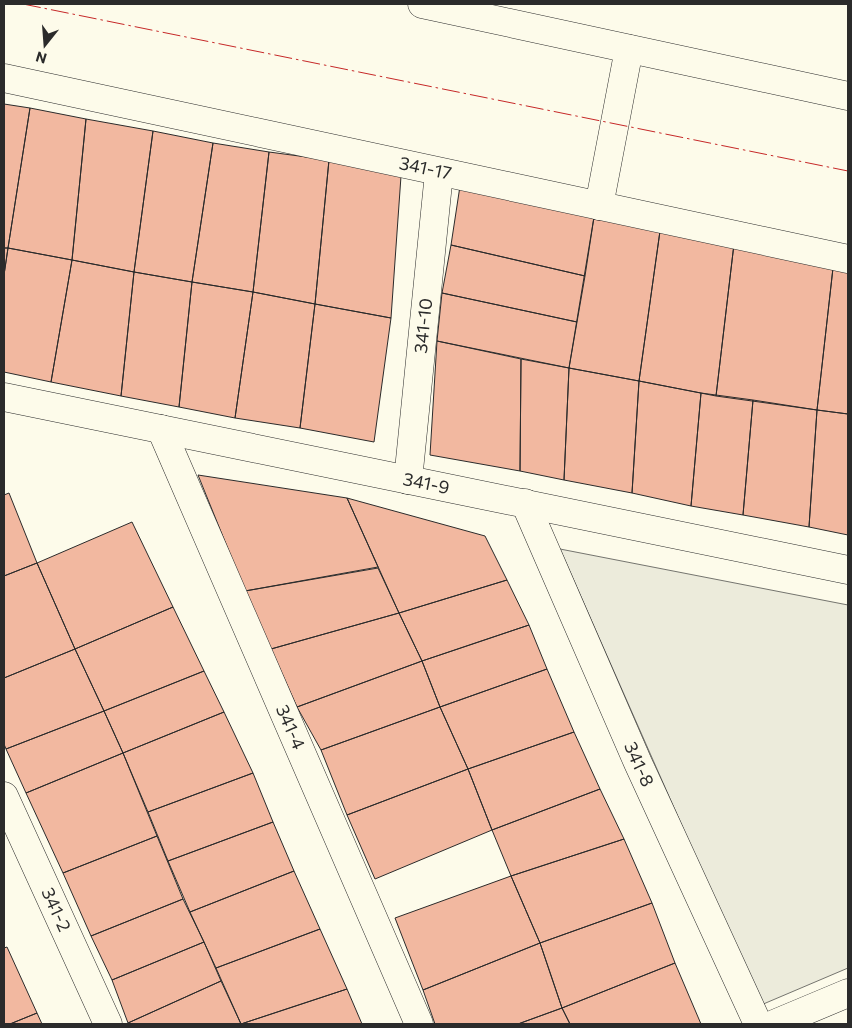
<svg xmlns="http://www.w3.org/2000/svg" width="852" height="1028" font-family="Commissioner,sans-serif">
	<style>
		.green { fill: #ecebdb; stroke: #74746e }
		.building { fill: #f2b8a0; stroke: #2b2b2b }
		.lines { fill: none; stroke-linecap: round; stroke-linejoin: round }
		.street-casing { stroke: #2b2b2b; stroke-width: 29 }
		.secondary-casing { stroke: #2b2b2b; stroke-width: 29 }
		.street { stroke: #fdfbea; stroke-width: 28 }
		.secondary { stroke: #fdfbea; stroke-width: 28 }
		.power { stroke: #c62828; stroke-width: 1; stroke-dasharray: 18 4 2.5 4; stroke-linecap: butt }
		.labels { text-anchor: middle; stroke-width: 4; stroke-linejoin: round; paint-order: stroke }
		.street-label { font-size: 18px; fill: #2b2b2b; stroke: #fdfbea }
	</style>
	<rect width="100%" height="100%" fill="#fdfbea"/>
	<path class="green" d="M 560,549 L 848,605 L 848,968 L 761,1005 Z"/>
	<path class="building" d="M 4,104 L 30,108 L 8,248 L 4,248 Z
		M 30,108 L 86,119 L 72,260 L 8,248 Z
		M 86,119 L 153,131 L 134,272 L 72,260 Z
		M 153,131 L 213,143 L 192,282 L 134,272 Z
		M 213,143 L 269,152 L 253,292 L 192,282 Z
		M 269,152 L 329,160 L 315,304 L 253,292 Z
		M 329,160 L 401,176 L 391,318 L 315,304 Z
		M 460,186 L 594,217 L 585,276 L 451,245 Z
		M 594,217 L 660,231 L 639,381 L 569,368 Z
		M 660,231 L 734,244 L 716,396 L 639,381 Z
		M 734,244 L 834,259 L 817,410 L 716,396 Z
		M 451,245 L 585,276 L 577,322 L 442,293 Z
		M 4,248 L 8,248 L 4,275 Z
		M 8,248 L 72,260 L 51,382 L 4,372 L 4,275 Z
		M 834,259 L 848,262 L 848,414 L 817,410 Z
		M 72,260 L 134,272 L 121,396 L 51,382 Z
		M 134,272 L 192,282 L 179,407 L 121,396 Z
		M 192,282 L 253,292 L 235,418 L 179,407 Z
		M 253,292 L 315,304 L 300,428 L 235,418 Z
		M 442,293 L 577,322 L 569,368 L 437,341 Z
		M 315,304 L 391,318 L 374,442 L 300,428 Z
		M 437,341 L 521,359 L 520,471 L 430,455 Z
		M 521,359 L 569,368 L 564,480 L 520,471 Z
		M 569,368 L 639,381 L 632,493 L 564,480 Z
		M 639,381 L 701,393 L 691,506 L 632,493 Z
		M 701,393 L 753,400 L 743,515 L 691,506 Z
		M 753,400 L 817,410 L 809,527 L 743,515 Z
		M 817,410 L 848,414 L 848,535 L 809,527 Z
		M 198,475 L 347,498 L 378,567 L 245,591 Z
		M 9,493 L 37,563 L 4,576 L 4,495 Z
		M 347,498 L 485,536 L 507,580 L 399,613 Z
		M 132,522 L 173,607 L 75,649 L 37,563 Z
		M 37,563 L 75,649 L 4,678 L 4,576 Z
		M 378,568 L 399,613 L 271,649 L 245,591 Z
		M 507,580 L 529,625 L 422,661 L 399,613 Z
		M 173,607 L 204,671 L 104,711 L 75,649 Z
		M 399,613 L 422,661 L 297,707 L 271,649 Z
		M 529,625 L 547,669 L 440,707 L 422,661 Z
		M 75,649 L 104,711 L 6,749 L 4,744 L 4,678 Z
		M 422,661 L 440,707 L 321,750 L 297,707 Z
		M 547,669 L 574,732 L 468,769 L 440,707 Z
		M 204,671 L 224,712 L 123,753 L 104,711 Z
		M 440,707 L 468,769 L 347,815 L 321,750 Z
		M 104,711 L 123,753 L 26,793 L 6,749 Z
		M 224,712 L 253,773 L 148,812 L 123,753 Z
		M 574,732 L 600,789 L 492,830 L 468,769 Z
		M 123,753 L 157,836 L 63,873 L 26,793 Z
		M 468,769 L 492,830 L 375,879 L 347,815 Z
		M 253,773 L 273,822 L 168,861 L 148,812 Z
		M 600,789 L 624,839 L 511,876 L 492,830 Z
		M 273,822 L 294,871 L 190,912 L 168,861 Z
		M 157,836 L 183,899 L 91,936 L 63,873 Z
		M 624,839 L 652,903 L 540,943 L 511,876 Z
		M 294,871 L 320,929 L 216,968 L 190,912 Z
		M 511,876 L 540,943 L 423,990 L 395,918 Z
		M 183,899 L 204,942 L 112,980 L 91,936 Z
		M 652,903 L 675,963 L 562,1008 L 540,943 Z
		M 320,929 L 347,989 L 241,1024 L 216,968 Z
		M 204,942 L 221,981 L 128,1023 L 112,980 Z
		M 540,943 L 562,1008 L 518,1024 L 435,1024 L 423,990 Z
		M 7,947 L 37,1013 L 10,1024 L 4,1024 L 4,948 Z
		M 675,963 L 701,1024 L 570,1024 L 562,1008 Z
		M 221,981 L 241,1024 L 128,1024 L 128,1023 Z
		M 347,989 L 362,1024 L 241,1024 Z
		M 562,1008 L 570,1024 L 518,1024 Z
		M 37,1013 L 42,1024 L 10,1024 Z"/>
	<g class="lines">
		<defs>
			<g id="street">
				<path id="s1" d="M 4,397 L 848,570"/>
				<path id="s2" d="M 161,429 L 419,1024"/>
				<path id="s3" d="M 408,480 L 439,173"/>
				<path id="s4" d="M 525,503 L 638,763 L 758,1024"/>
				<path id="s5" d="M 4,796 L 108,1024"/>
				<path d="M 774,1024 L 848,993"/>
			</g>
			<g id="secondary">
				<path d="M 422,4 L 848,96"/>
				<path id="s6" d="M 4,78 L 848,259"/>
				<path d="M 599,206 L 629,49"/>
			</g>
		</defs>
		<use href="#street" class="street-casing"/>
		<use href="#secondary" class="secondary-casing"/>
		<use href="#street" class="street"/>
		<use href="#secondary" class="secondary"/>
		<path class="power" d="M 23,4 L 848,171"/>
	</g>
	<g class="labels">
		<g class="street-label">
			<text dy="6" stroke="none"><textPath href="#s6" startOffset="431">341-17</textPath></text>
			<text dy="6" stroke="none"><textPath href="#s3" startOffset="155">341-10</textPath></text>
			<text dy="6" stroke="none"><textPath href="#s1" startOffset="431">341-9</textPath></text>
			<text dy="6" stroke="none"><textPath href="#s2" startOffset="325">341-4</textPath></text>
			<text dy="6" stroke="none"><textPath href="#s4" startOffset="285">341-8</textPath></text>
			<text dy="6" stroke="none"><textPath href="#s5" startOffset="125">341-2</textPath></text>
		</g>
	</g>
	<rect width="852" height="1028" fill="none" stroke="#2b2b2b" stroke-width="10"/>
	<g transform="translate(45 45) rotate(197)" stroke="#fdfbea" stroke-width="4" paint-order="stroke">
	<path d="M0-4L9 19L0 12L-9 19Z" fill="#2b2b2b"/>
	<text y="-8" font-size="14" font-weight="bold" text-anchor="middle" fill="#2b2b2b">N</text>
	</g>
</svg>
